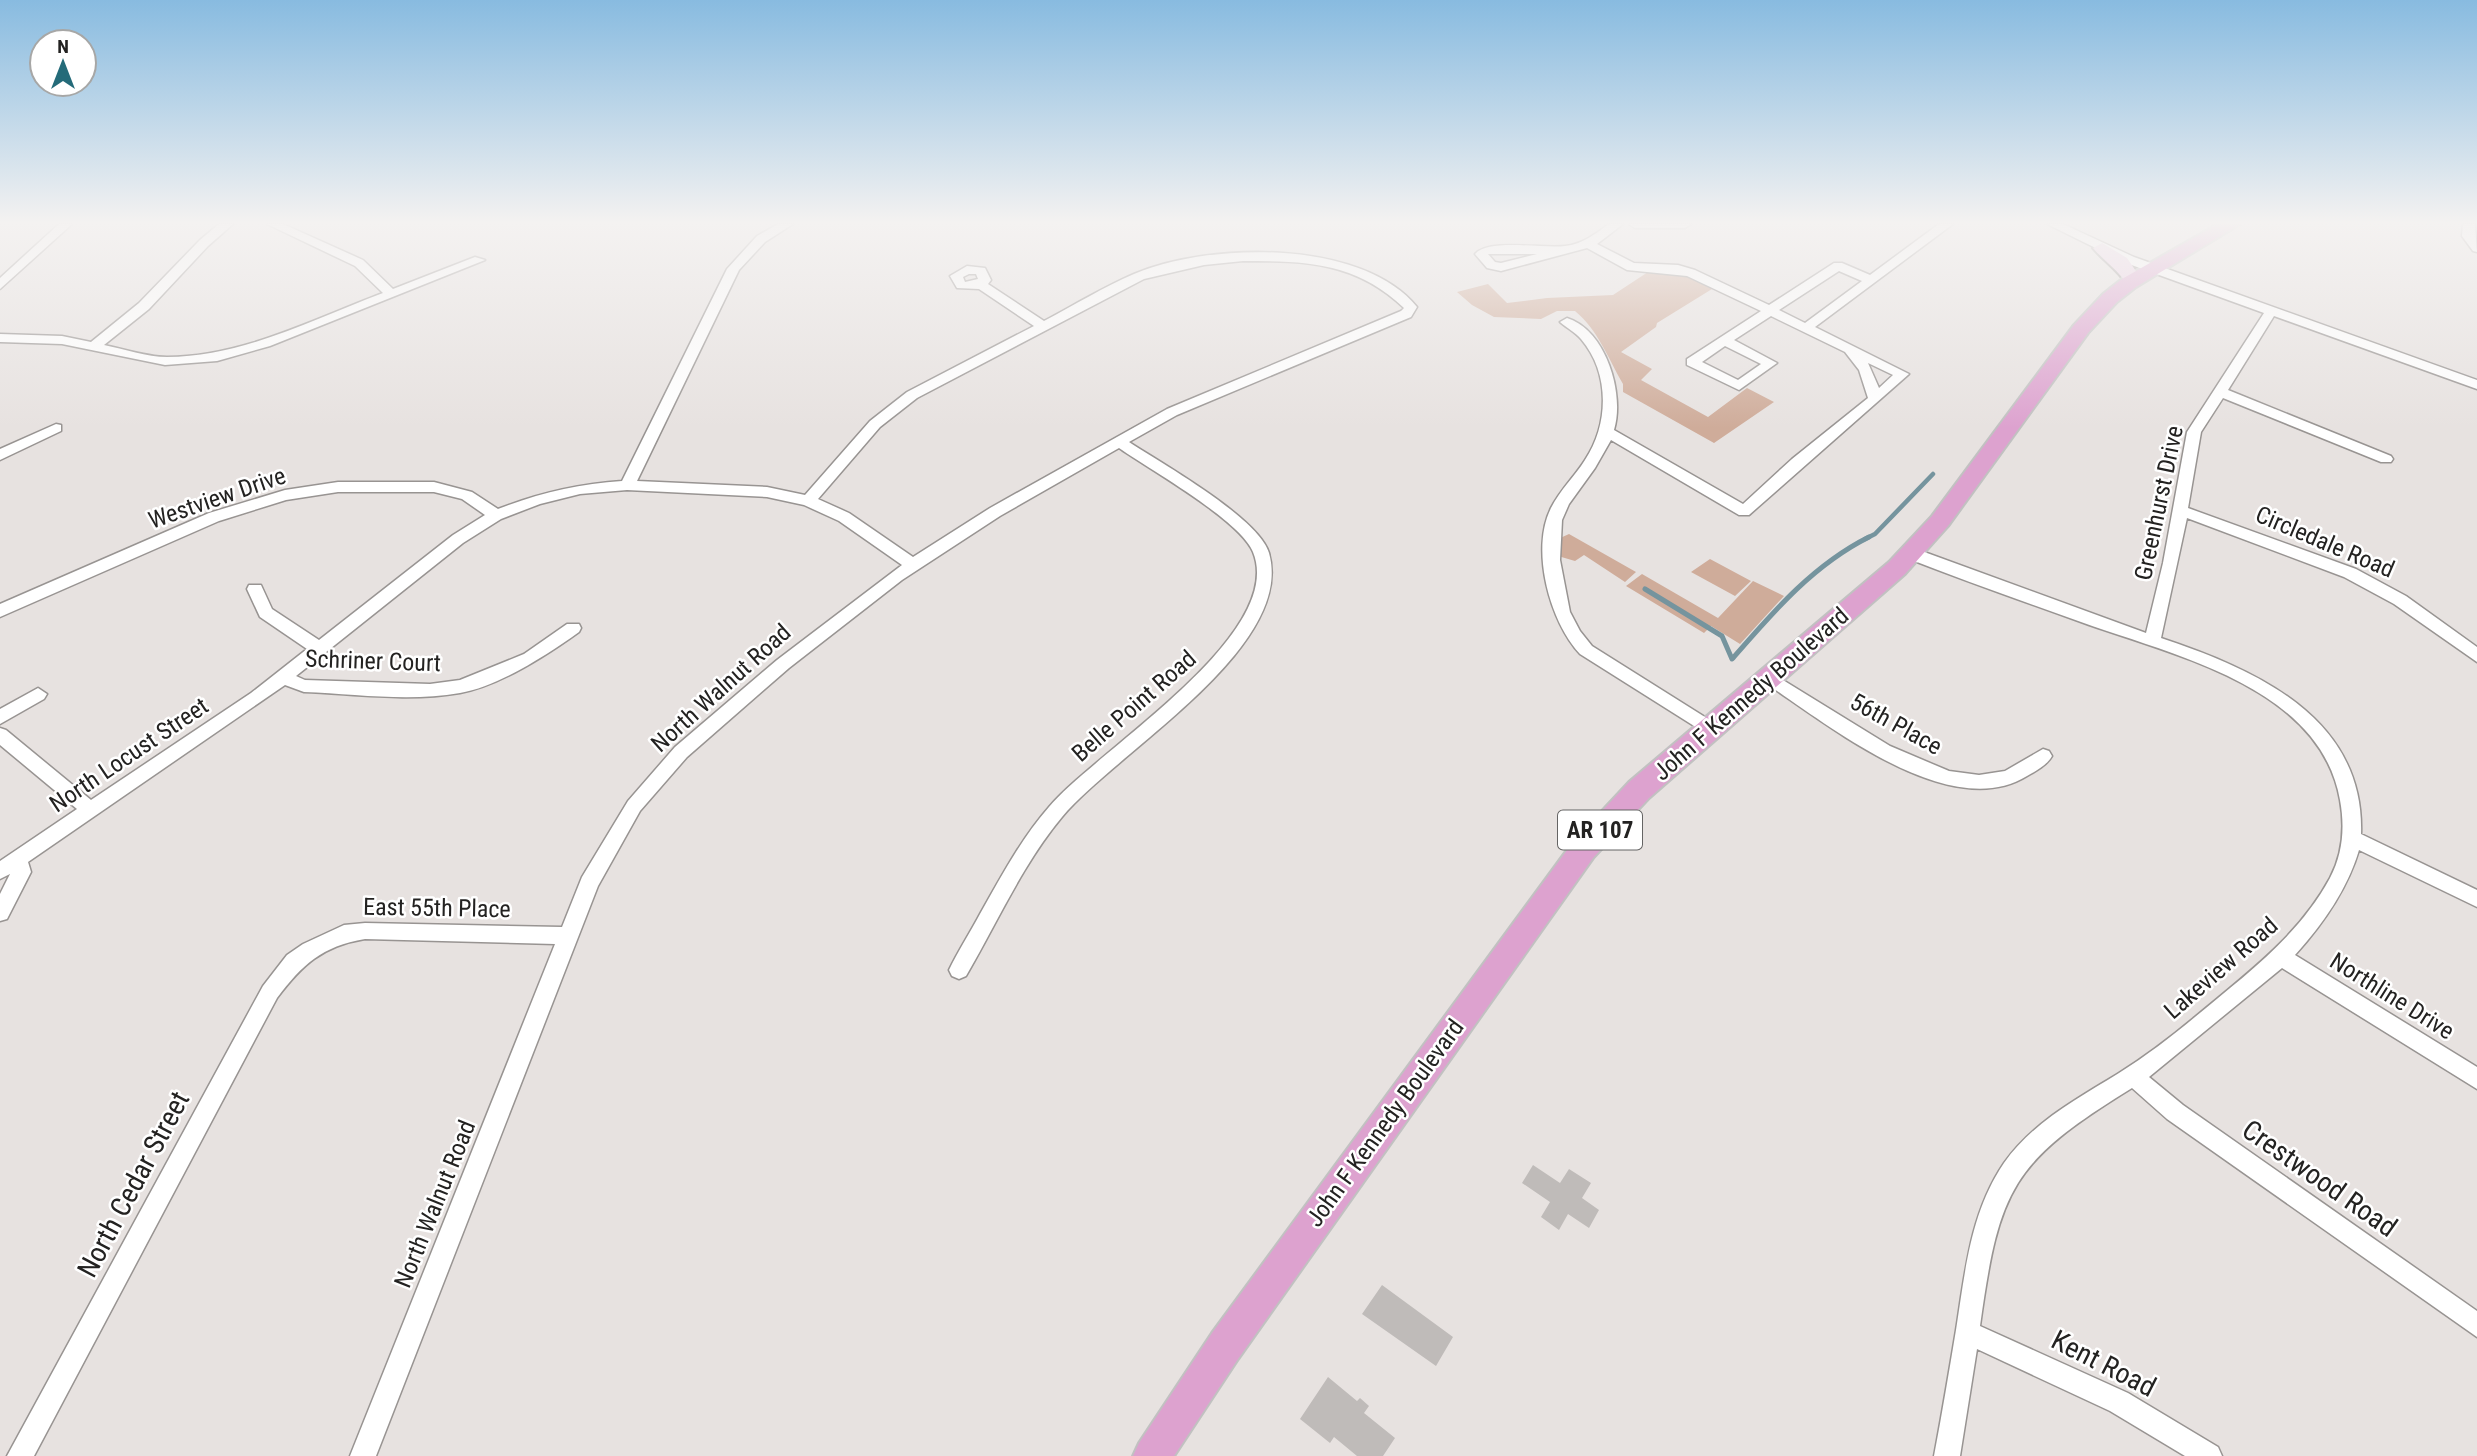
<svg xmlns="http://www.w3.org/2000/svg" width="2477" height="1456" font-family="'Roboto Condensed',sans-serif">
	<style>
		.green { fill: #cfac9a }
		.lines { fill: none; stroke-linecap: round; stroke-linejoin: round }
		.stream-far1 { stroke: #75949e; stroke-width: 4.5 }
		.stream { stroke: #75949e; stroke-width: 5 }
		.building { fill: #bfbbb9 }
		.minor-casing { stroke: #989492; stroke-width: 3 }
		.secondary-casing { stroke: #989492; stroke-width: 4 }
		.primary-casing { stroke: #c1c1c1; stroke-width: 4 }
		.minor { fill: #fff; fill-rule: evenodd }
		.secondary { fill: #eed0e7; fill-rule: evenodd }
		.primary { fill: #dda2cf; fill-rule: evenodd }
		.labels { text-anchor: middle; stroke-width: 5; stroke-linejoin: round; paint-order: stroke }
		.shield { fill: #fff; stroke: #656464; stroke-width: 2 }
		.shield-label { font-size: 23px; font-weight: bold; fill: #232221 }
		.street-label { font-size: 24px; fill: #232221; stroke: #fff }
		.near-street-label { font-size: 28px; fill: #232221; stroke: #fff }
	</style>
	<rect width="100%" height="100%" fill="#e7e2e0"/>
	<path class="green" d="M 1648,272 L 1682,274 L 1712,289 L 1657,323 L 1656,327 L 1621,352 L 1652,369 L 1641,380 L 1708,417 L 1747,388 L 1774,402 L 1714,443 L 1623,392 L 1623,384 C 1608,358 1598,330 1575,311 L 1557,311 L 1541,319 L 1494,317 L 1472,305 L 1457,292 L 1488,284 L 1507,303 L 1547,298 L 1613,295 Z
		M 1569,534 L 1636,572 L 1625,582 L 1584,555 L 1575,561 L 1558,556 L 1558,539 Z
		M 1710,559 L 1751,581 L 1735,596 L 1691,572 Z
		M 1642,574 L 1718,618 L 1753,581 L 1784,596 L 1740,644 L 1711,626 L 1704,633 L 1626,586 Z"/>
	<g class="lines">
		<path class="stream-far1" d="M 1865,539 L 1875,534 L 1933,474"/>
		<path class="stream" d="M 1645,589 L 1722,636 L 1732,659
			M 1733,658 C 1773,612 1813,565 1869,537"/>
	</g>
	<path class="building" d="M 1533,1165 L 1560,1183 L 1569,1169 L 1591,1183 L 1582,1198 L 1599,1210 L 1589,1228 L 1568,1214 L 1559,1230 L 1541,1217 L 1550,1202 L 1522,1183 Z
		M 1382,1285 L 1453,1337 L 1436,1366 L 1362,1314 Z
		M 1328,1377 L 1357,1401 L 1360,1398 L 1369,1406 L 1364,1413 L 1395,1438 L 1383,1456 L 1357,1456 L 1334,1437 L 1330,1443 L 1300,1419 Z"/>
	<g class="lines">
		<defs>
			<path id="minor" d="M 59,224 L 72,224 L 0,289 L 0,278 Z
				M 219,224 L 233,224 L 208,246 L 149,309 L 104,345 C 124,349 147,357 167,357 C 242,357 314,319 383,293 L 355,266 L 267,224 L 283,224 L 363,260 L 393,289 L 475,257 L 485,260 L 270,346 L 217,361 L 165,365 L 62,344 L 0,342 L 0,334 L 62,336 L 91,342 L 139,303 L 200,240 Z
				M 778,224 L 793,224 L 765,242 L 739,270 L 637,481 L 767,487 L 805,495 L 870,421 L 907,392 L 1034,326 L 979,289 L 957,288 L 950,276 L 967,266 L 985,268 L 991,280 L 988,284 L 1044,321 C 1074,305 1104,287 1134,274 C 1209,242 1362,239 1417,307 L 1411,317 L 1177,415 L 1129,442 C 1161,463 1259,518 1269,553 C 1296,648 1115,753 1062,817 C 1022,865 997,923 966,976 L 959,979 L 952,976 L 949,970 C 958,951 970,933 980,914 C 1001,877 1021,839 1049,807 C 1096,751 1287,635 1253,552 C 1240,520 1149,469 1119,448 L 1000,516 L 902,580 L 789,668 L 687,757 L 640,811 L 598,886 L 376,1456 L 350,1456 L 555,944 L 365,939 C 322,946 302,965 277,998 L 34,1456 L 7,1456 L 263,986 L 287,955 L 303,944 L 344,925 L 365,923 L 562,927 L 582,877 L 628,801 L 675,747 L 777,660 L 902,565 L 839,521 L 804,505 L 767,497 L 627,490 L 580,494 L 540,504 L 501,519 L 463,543 L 296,676 L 305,680 L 430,684 L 460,680 L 524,654 L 567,624 L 579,624 L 581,628 L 579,632 C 547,655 499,686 460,693 C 409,702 355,694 304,692 L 285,685 L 28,862 L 31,872 L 7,919 L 0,921 L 0,894 L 10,874 L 0,879 L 0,861 L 77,809 L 0,745 L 0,728 L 6,730 L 91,800 L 251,693 L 307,649 L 260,617 L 247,589 L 249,585 L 261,585 L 272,609 L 319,640 L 453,535 L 485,515 L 462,499 L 434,492 L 338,492 L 286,500 L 219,521 L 0,617 L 0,604 L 209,513 L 285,490 L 338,482 L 434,482 L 472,492 L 498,509 C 539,493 578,484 622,481 L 727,269 L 757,236 ZM 1243,261 C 1306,261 1356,262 1404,308 L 1401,311 L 1167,409 L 990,508 L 913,557 L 849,513 L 818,499 L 880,427 L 917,398 L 1144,279 L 1204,265 ZM 969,274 L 976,274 L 978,279 L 965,282 L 963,277 Z
				M 1609,224 L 1623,224 L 1597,244 L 1634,263 L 1678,265 L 1695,270 L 1769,305 L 1834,263 L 1842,263 L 1870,275 L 1939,224 L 1953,224 L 1815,327 L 1909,374 L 1749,515 L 1739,515 L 1611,440 L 1595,468 L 1569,504 L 1562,520 L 1560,560 L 1570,612 L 1580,631 L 1592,646 L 1716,724 L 1719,729 L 1716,734 L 1710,736 L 1580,654 C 1550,622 1530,550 1551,508 C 1560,490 1575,476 1585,460 C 1609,424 1610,373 1581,339 C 1575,332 1567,328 1560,322 L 1567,318 C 1606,330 1625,394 1614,430 L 1743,504 L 1792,459 L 1868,398 L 1859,370 L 1845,352 L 1771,316 L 1734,340 L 1777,363 L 1739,390 L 1687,365 L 1687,359 L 1761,311 L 1687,276 L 1627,270 L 1587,248 L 1501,271 L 1487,268 L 1475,254 C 1489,238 1543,249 1565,246 C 1583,244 1595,234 1609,224 ZM 1488,254 L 1537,254 L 1501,263 L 1495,262 ZM 1839,271 L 1862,281 L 1805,323 L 1779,310 ZM 1725,346 L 1761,364 L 1738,380 L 1702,362 ZM 1868,363 L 1893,375 L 1879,388 Z
				M 1629,224 L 1691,224 L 1685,228 L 1635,228 Z
				M 2047,224 L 2063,224 L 2134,257 L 2477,380 L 2477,389 L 2274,316 L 2228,390 L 2391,456 L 2393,459 L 2391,462 L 2381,462 L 2223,398 L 2201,432 L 2188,508 L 2356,569 L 2406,596 L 2477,647 L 2477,662 L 2394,604 L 2344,577 L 2187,518 L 2161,638 C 2254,669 2365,717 2361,834 L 2477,890 L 2477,907 L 2359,850 C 2347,890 2323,924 2295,955 L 2477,1067 L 2477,1089 L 2282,968 L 2149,1077 L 2183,1105 L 2477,1311 L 2477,1337 L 2167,1119 L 2132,1088 C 2012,1162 1999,1188 1980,1326 L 2128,1393 L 2218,1447 L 2222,1456 L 2185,1456 L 2110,1411 L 1977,1349 L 1960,1456 L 1934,1456 C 1942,1414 1949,1372 1956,1330 C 1965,1273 1970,1213 2004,1163 C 2033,1122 2077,1099 2119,1073 C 2146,1056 2171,1037 2195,1017 C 2245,975 2298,937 2330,878 C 2343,853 2345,827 2340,800 C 2320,686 2172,655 2081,622 C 2022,601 1963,580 1904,557 L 1902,553 L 1910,548 L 1916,549 L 2146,633 L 2163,563 L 2187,432 L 2264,313 L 2126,263 Z
				M 2463,224 L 2475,224 L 2477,252 L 2473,251 L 2462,236 Z
				M 56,424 L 61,425 L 61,431 L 0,460 L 0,449 Z
				M 1770,672 L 1890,746 L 1949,771 L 1979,775 L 2005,771 L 2043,749 L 2049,751 L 2052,756 C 2047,765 2036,771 2027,776 C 1950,824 1827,724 1764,682 L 1762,678 Z
				M 38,688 L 47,694 L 44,699 L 0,724 L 0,709 Z"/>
			<path id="secondary" d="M 2102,243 L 2127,258 L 2142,280 L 2139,284 L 2127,284 C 2117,269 2104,261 2093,248 Z"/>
			<path id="primary" d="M 2218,224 L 2240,224 L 2136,287 L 2117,302 L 2088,333 L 1948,526 L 1905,574 L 1649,798 L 1593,858 L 1238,1359 L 1174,1456 L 1133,1456 L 1139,1443 L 1212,1333 L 1573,842 L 1629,782 L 1889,562 L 1932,516 L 2074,325 L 2103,294 L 2122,279 Z"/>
		</defs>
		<use href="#minor" class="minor-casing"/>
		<use href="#secondary" class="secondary-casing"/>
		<use href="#primary" class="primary-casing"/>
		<use href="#minor" class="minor"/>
		<use href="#secondary" class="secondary"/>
		<use href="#primary" class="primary"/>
	</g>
	<linearGradient id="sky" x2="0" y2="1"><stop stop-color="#88bbe0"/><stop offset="0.52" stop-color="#f4f2f1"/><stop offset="1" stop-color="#f4f2f1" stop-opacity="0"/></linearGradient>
	<rect width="2477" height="428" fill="url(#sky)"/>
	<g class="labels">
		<rect class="shield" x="1558" y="810.5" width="84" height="39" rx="5"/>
		<g class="shield-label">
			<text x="1600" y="838">AR 107</text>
		</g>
		<g class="street-label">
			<text transform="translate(217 498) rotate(-19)" y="8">Westview Drive</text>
			<text transform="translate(2159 503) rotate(-78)" y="8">Greenhurst Drive</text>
			<text transform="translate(2325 542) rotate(23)" y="8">Circledale Road</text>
			<text transform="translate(373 661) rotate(2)" y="8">Schriner Court</text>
			<text transform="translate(721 688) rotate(-42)" y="8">North Walnut Road</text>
			<text transform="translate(1751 694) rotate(-41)" y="8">John F Kennedy Boulevard</text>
			<text transform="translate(1134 706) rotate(-41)" y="8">Belle Point Road</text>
			<text transform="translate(1896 724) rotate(29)" y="8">56th Place</text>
			<text transform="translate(129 755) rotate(-34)" y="8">North Locust Street</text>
			<text transform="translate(437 908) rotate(1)" y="8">East 55th Place</text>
			<text transform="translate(2221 968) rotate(-41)" y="8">Lakeview Road</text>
			<text transform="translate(2392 996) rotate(32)" y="8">Northline Drive</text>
			<text transform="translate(1385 1123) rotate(-54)" y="8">John F Kennedy Boulevard</text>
			<text transform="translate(435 1204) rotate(-68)" y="8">North Walnut Road</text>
		</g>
		<g class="near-street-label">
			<text transform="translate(2320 1178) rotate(35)" y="10">Crestwood Road</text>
			<text transform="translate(133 1184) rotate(-62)" y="10">North Cedar Street</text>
			<text transform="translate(2104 1363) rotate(27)" y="10">Kent Road</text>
		</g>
	</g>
	<g transform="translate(63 63)"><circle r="33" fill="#ffffff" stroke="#a7a7a6" stroke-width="2"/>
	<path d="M0-5L12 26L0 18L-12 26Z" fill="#246b79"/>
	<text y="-10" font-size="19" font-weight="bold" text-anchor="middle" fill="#232221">N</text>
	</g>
</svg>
